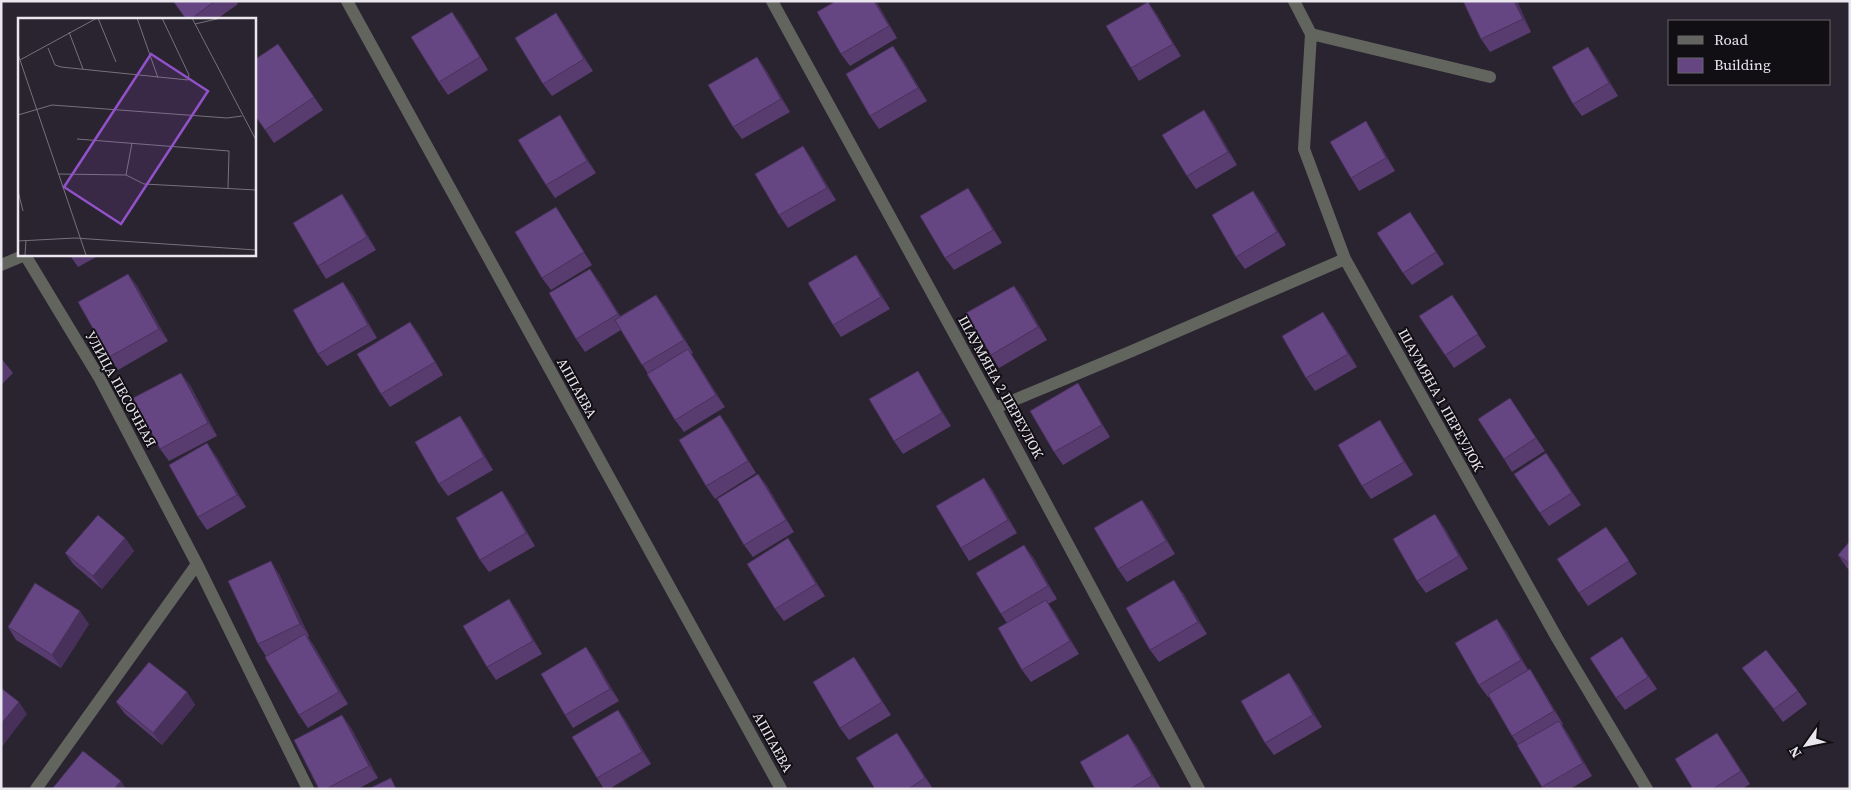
<svg xmlns="http://www.w3.org/2000/svg" width="1851" height="790" font-family="'Source Serif 4',serif">
	<style>
		.lines { fill: none; stroke-linecap: round; stroke-linejoin: round }
		.minor { stroke: #62655e; stroke-width: 12 }
		.tertiary { stroke: #62655e; stroke-width: 12 }
		.wall { fill: #583c70 }
		.shaded-wall { fill: #47315b }
		.building { fill: #664682; stroke: #47315b }
		.labels { text-anchor: middle; stroke-width: 4; stroke-linejoin: round; paint-order: stroke }
		.street-label { font-size: 14px; fill: #eae6ee; stroke: #110e14 }
		.inset-road { fill: none; stroke: #77717c; stroke-width: 1 }
		.view { fill: #9151c8; fill-opacity: 0.15; stroke: #9151c8; stroke-width: 2.5 }
		.inset-edge { fill: none; stroke: #eae6ee; stroke-width: 2.5 }
	</style>
	<rect width="100%" height="100%" fill="#2a2330"/>
	<g class="lines">
		<path class="minor" d="M 772,1 L 995,408 L 1199,789
			M 1294,1 L 1311,34 L 1304,149 L 1345,259 L 1557,638 L 1647,789
			M 1311,34 L 1490,77
			M 1,265 L 25,255 L 100,379 L 197,564 L 308,789
			M 995,408 L 1132,351 L 1345,259
			M 36,789 L 197,564"/>
		<path class="tertiary" d="M 347,1 L 781,789"/>
	</g>
	<path class="wall" d="M 173,1 L 236,1 L 238,4 L 217,19 L 186,19 Z
		M 836,1 L 876,1 L 897,38 L 850,66 L 841,54 Z
		M 1463,1 L 1517,1 L 1531,32 L 1490,52 L 1481,39 Z
		M 1148,2 L 1157,15 L 1181,56 L 1139,81 L 1131,68 Z
		M 556,13 L 565,26 L 593,71 L 552,96 L 543,84 Z
		M 461,24 L 488,70 L 448,95 L 439,82 Z
		M 278,44 L 323,110 L 274,143 L 254,114 Z
		M 1588,47 L 1597,60 L 1618,96 L 1582,116 L 1573,104 Z
		M 757,57 L 766,70 L 790,112 L 742,139 L 733,127 Z
		M 902,59 L 927,101 L 879,129 L 870,116 Z
		M 1204,110 L 1213,123 L 1237,165 L 1196,189 L 1187,176 Z
		M 560,115 L 568,128 L 596,173 L 555,198 L 546,185 Z
		M 1366,121 L 1374,134 L 1395,171 L 1359,191 L 1351,178 Z
		M 803,146 L 811,158 L 836,200 L 788,228 L 779,215 Z
		M 342,194 L 351,207 L 376,250 L 326,279 L 318,266 Z
		M 977,201 L 1002,243 L 954,270 L 945,258 Z
		M 1262,203 L 1286,245 L 1245,269 L 1236,257 Z
		M 564,220 L 592,265 L 551,290 L 542,278 Z
		M 1419,225 L 1444,264 L 1412,285 L 1403,273 Z
		M 69,254 L 102,254 L 78,267 Z
		M 865,268 L 890,309 L 841,337 L 833,325 Z
		M 128,274 L 137,286 L 168,341 L 118,370 L 109,357 Z
		M 599,281 L 620,316 L 656,295 L 665,307 L 693,353 L 691,354 L 725,407 L 684,432 L 675,420 L 648,374 L 621,330 L 585,352 L 576,339 Z
		M 1014,286 L 1023,298 L 1047,340 L 999,368 L 991,355 Z
		M 352,294 L 377,338 L 327,366 L 318,354 Z
		M 1452,295 L 1486,347 L 1454,368 L 1445,355 Z
		M 410,322 L 419,334 L 443,375 L 390,407 L 381,394 Z
		M 1332,325 L 1357,367 L 1315,391 L 1306,378 Z
		M 1,358 L 13,373 L 1,385 Z
		M 926,384 L 951,426 L 903,454 L 894,441 Z
		M 190,385 L 217,436 L 169,461 L 160,449 Z
		M 1086,396 L 1110,437 L 1063,465 L 1054,452 Z
		M 1510,398 L 1545,451 L 1512,472 L 1504,459 Z
		M 720,415 L 729,428 L 756,473 L 715,499 L 706,486 Z
		M 460,416 L 469,429 L 493,470 L 448,496 L 439,484 Z
		M 1388,433 L 1413,475 L 1371,499 L 1362,486 Z
		M 1546,453 L 1581,505 L 1549,526 L 1540,513 Z
		M 216,456 L 246,507 L 207,530 L 198,517 Z
		M 758,474 L 767,486 L 794,532 L 753,557 L 744,545 Z
		M 984,478 L 993,491 L 1017,533 L 969,561 L 961,548 Z
		M 502,491 L 511,504 L 535,546 L 489,572 L 480,560 Z
		M 1142,500 L 1151,512 L 1175,554 L 1127,582 L 1118,569 Z
		M 1444,527 L 1468,569 L 1426,593 L 1417,581 Z
		M 125,538 L 134,551 L 102,589 L 74,565 L 65,553 Z
		M 1615,540 L 1637,574 L 1588,606 L 1579,593 Z
		M 1850,541 L 1850,570 L 1847,568 L 1838,555 Z
		M 797,551 L 825,596 L 784,621 L 775,609 Z
		M 1033,557 L 1057,599 L 1048,604 L 1055,613 L 1079,654 L 1031,682 L 1022,670 L 1007,623 L 1001,614 Z
		M 279,574 L 309,636 L 308,637 L 314,646 L 348,704 L 308,728 L 299,715 L 266,656 L 258,644 Z
		M 1183,593 L 1207,634 L 1159,662 L 1150,650 Z
		M 509,599 L 518,612 L 542,654 L 496,680 L 487,667 Z
		M 89,624 L 61,668 L 16,640 L 8,627 Z
		M 1506,631 L 1528,670 L 1530,669 L 1538,682 L 1563,724 L 1562,725 L 1568,734 L 1592,776 L 1570,789 L 1543,789 L 1517,745 L 1518,745 L 1512,736 L 1489,697 L 1488,697 L 1479,685 Z
		M 1622,637 L 1657,689 L 1625,710 L 1616,698 Z
		M 586,647 L 595,660 L 619,701 L 573,728 L 565,715 Z
		M 1742,668 L 1798,691 L 1807,704 L 1783,722 Z
		M 863,670 L 891,715 L 849,740 L 840,728 Z
		M 1289,673 L 1298,686 L 1322,727 L 1274,755 L 1265,743 Z
		M 187,692 L 195,705 L 162,745 L 125,714 L 116,702 Z
		M 618,710 L 627,723 L 651,764 L 609,789 L 604,789 L 597,778 Z
		M 342,715 L 351,728 L 378,778 L 358,789 L 319,789 Z
		M 1128,734 L 1137,747 L 1161,789 L 1095,789 Z
		M 906,746 L 933,789 L 875,789 Z
		M 1726,746 L 1750,784 L 1742,789 L 1693,789 Z"/>
	<path class="shaded-wall" d="M 874,1 L 876,1 L 897,38 L 889,26 Z
		M 1514,1 L 1517,1 L 1531,32 L 1523,19 Z
		M 1148,2 L 1157,15 L 1181,56 L 1173,44 Z
		M 452,12 L 461,24 L 488,70 L 480,57 Z
		M 556,13 L 565,26 L 593,71 L 584,59 Z
		M 893,46 L 902,59 L 927,101 L 918,88 Z
		M 1588,47 L 1597,60 L 1618,96 L 1609,83 Z
		M 757,57 L 766,70 L 790,112 L 781,99 Z
		M 1204,110 L 1213,123 L 1237,165 L 1228,152 Z
		M 560,115 L 568,128 L 596,173 L 587,161 Z
		M 1366,121 L 1374,134 L 1395,171 L 1386,158 Z
		M 803,146 L 811,158 L 836,200 L 827,188 Z
		M 968,188 L 977,201 L 1002,243 L 993,230 Z
		M 1253,191 L 1262,203 L 1286,245 L 1277,232 Z
		M 342,194 L 351,207 L 376,250 L 367,237 Z
		M 1410,212 L 1419,225 L 1444,264 L 1436,252 Z
		M 856,255 L 865,268 L 890,309 L 881,297 Z
		M 590,269 L 599,281 L 627,327 L 618,314 Z
		M 128,274 L 137,286 L 168,341 L 159,329 Z
		M 343,282 L 352,294 L 377,338 L 368,325 Z
		M 1014,286 L 1023,298 L 1047,340 L 1038,327 Z
		M 656,295 L 665,307 L 693,353 L 684,340 Z
		M 1452,295 L 1461,307 L 1486,347 L 1478,334 Z
		M 1323,312 L 1332,325 L 1357,367 L 1348,354 Z
		M 410,322 L 419,334 L 443,375 L 435,362 Z
		M 688,349 L 697,362 L 725,407 L 716,395 Z
		M 918,371 L 926,384 L 951,426 L 942,413 Z
		M 181,373 L 190,385 L 217,436 L 208,423 Z
		M 1078,383 L 1086,396 L 1110,437 L 1102,425 Z
		M 1510,398 L 1519,411 L 1545,451 L 1536,438 Z
		M 720,415 L 729,428 L 756,473 L 748,461 Z
		M 460,416 L 469,429 L 493,470 L 484,457 Z
		M 1380,420 L 1388,433 L 1413,475 L 1404,462 Z
		M 207,443 L 216,456 L 246,507 L 237,495 Z
		M 1546,453 L 1555,465 L 1581,505 L 1572,493 Z
		M 758,474 L 767,486 L 794,532 L 786,520 Z
		M 984,478 L 993,491 L 1017,533 L 1008,520 Z
		M 502,491 L 511,504 L 535,546 L 526,533 Z
		M 1142,500 L 1151,512 L 1175,554 L 1166,541 Z
		M 1435,514 L 1444,527 L 1468,569 L 1459,556 Z
		M 125,538 L 134,551 L 102,589 L 93,576 Z
		M 788,538 L 797,551 L 825,596 L 816,584 Z
		M 1024,545 L 1033,557 L 1057,599 L 1048,586 Z
		M 271,561 L 279,574 L 309,636 L 300,624 Z
		M 1174,580 L 1183,593 L 1207,634 L 1198,622 Z
		M 509,599 L 518,612 L 542,654 L 533,641 Z
		M 1046,600 L 1055,613 L 1079,654 L 1070,641 Z
		M 80,611 L 89,624 L 61,668 L 52,655 Z
		M 1497,619 L 1506,631 L 1530,673 L 1521,660 Z
		M 305,634 L 314,646 L 348,704 L 339,692 Z
		M 1622,637 L 1631,650 L 1657,689 L 1648,677 Z
		M 586,647 L 595,660 L 619,701 L 610,689 Z
		M 854,657 L 863,670 L 891,715 L 882,702 Z
		M 1530,669 L 1538,682 L 1563,724 L 1554,711 Z
		M 1289,673 L 1298,686 L 1322,727 L 1313,715 Z
		M 187,692 L 195,705 L 162,745 L 153,733 Z
		M 19,702 L 27,714 L 1,748 L 1,724 Z
		M 618,710 L 627,723 L 651,764 L 642,752 Z
		M 342,715 L 351,728 L 378,778 L 369,766 Z
		M 1559,721 L 1568,734 L 1592,776 L 1583,763 Z
		M 897,733 L 906,746 L 933,789 L 925,778 Z
		M 1717,733 L 1726,746 L 1750,784 L 1741,771 Z
		M 1128,734 L 1137,747 L 1161,789 L 1152,776 Z
		M 121,781 L 126,789 L 114,789 Z"/>
	<path class="building" d="M 173,1 L 215,1 L 191,19 L 186,19 Z
		M 836,1 L 874,1 L 889,26 L 841,54 L 817,12 Z
		M 1463,1 L 1514,1 L 1523,19 L 1481,39 Z
		M 1148,2 L 1173,44 L 1131,68 L 1106,26 Z
		M 452,12 L 480,57 L 439,82 L 411,37 Z
		M 556,13 L 584,59 L 543,84 L 515,38 Z
		M 278,44 L 314,97 L 265,130 L 254,114 L 254,60 Z
		M 893,46 L 918,88 L 870,116 L 846,74 Z
		M 1588,47 L 1609,83 L 1573,104 L 1552,67 Z
		M 757,57 L 781,99 L 733,127 L 708,85 Z
		M 1204,110 L 1228,152 L 1187,176 L 1162,135 Z
		M 560,115 L 587,161 L 546,185 L 518,140 Z
		M 1366,121 L 1386,158 L 1351,178 L 1330,142 Z
		M 803,146 L 827,188 L 779,215 L 755,174 Z
		M 968,188 L 993,230 L 945,258 L 920,216 Z
		M 1253,191 L 1277,232 L 1236,257 L 1212,215 Z
		M 342,194 L 367,237 L 318,266 L 293,223 Z
		M 556,207 L 584,252 L 542,278 L 515,232 Z
		M 1410,212 L 1436,252 L 1403,273 L 1377,233 Z
		M 856,255 L 881,297 L 833,325 L 808,283 Z
		M 590,269 L 618,314 L 576,339 L 549,293 Z
		M 128,274 L 159,329 L 109,357 L 78,302 Z
		M 343,282 L 368,325 L 318,354 L 293,310 Z
		M 1014,286 L 1038,327 L 991,355 L 966,313 Z
		M 656,295 L 684,340 L 642,365 L 615,320 Z
		M 1452,295 L 1478,334 L 1445,355 L 1419,316 Z
		M 1323,312 L 1348,354 L 1306,378 L 1282,336 Z
		M 410,322 L 435,362 L 381,394 L 357,354 Z
		M 688,349 L 716,395 L 675,420 L 647,374 Z
		M 918,371 L 942,413 L 894,441 L 869,399 Z
		M 181,373 L 208,423 L 160,449 L 133,398 Z
		M 1078,383 L 1102,425 L 1054,452 L 1030,411 Z
		M 1510,398 L 1536,438 L 1504,459 L 1478,419 Z
		M 720,415 L 748,461 L 706,486 L 679,440 Z
		M 460,416 L 484,457 L 439,484 L 415,442 Z
		M 1380,420 L 1404,462 L 1362,486 L 1338,445 Z
		M 207,443 L 237,495 L 198,517 L 169,465 Z
		M 1546,453 L 1572,493 L 1540,513 L 1514,474 Z
		M 758,474 L 786,520 L 744,545 L 717,499 Z
		M 984,478 L 1008,520 L 961,548 L 936,506 Z
		M 502,491 L 526,533 L 480,560 L 456,518 Z
		M 1142,500 L 1166,541 L 1118,569 L 1094,528 Z
		M 1435,514 L 1459,556 L 1417,581 L 1393,539 Z
		M 98,515 L 125,538 L 93,576 L 65,553 Z
		M 1606,527 L 1629,561 L 1579,593 L 1557,559 Z
		M 788,538 L 816,584 L 775,609 L 747,564 Z
		M 1850,541 L 1850,564 L 1838,555 Z
		M 1024,545 L 1048,586 L 1001,614 L 976,573 Z
		M 271,561 L 300,624 L 258,644 L 228,581 Z
		M 1174,580 L 1198,622 L 1150,650 L 1126,608 Z
		M 35,583 L 80,611 L 52,655 L 8,627 Z
		M 509,599 L 533,641 L 487,667 L 463,626 Z
		M 1046,600 L 1070,641 L 1022,670 L 998,628 Z
		M 1497,619 L 1521,660 L 1479,685 L 1455,643 Z
		M 305,634 L 339,692 L 299,715 L 265,657 Z
		M 1622,637 L 1648,677 L 1616,698 L 1590,658 Z
		M 586,647 L 610,689 L 565,715 L 541,674 Z
		M 1766,650 L 1798,691 L 1774,709 L 1742,668 Z
		M 854,657 L 882,702 L 840,728 L 813,682 Z
		M 149,662 L 187,692 L 153,733 L 116,702 Z
		M 1530,669 L 1554,711 L 1512,736 L 1488,694 Z
		M 1289,673 L 1313,715 L 1265,743 L 1241,701 Z
		M 1,688 L 19,702 L 1,724 Z
		M 618,710 L 642,752 L 597,778 L 572,737 Z
		M 342,715 L 369,766 L 326,789 L 319,789 L 294,740 Z
		M 1559,721 L 1583,763 L 1542,787 L 1517,745 Z
		M 897,733 L 925,778 L 908,789 L 875,789 L 856,758 Z
		M 1717,733 L 1741,771 L 1713,789 L 1693,789 L 1675,759 Z
		M 1128,734 L 1152,776 L 1130,789 L 1095,789 L 1080,762 Z
		M 83,751 L 121,781 L 114,789 L 52,789 Z
		M 391,778 L 396,789 L 368,789 Z"/>
	<g class="labels">
		<g class="street-label">
			<text transform="translate(1001 387) rotate(61)" y="5">ШАУМЯНА 2 ПЕРЕУЛОК</text>
			<text transform="translate(577 388) rotate(61)" y="5">АППАЕВА</text>
			<text transform="translate(121 389) rotate(61)" y="5">УЛИЦА ПЕСОЧНАЯ</text>
			<text transform="translate(1441 400) rotate(61)" y="5">ШАУМЯНА 1 ПЕРЕУЛОК</text>
			<text transform="translate(773 742) rotate(61)" y="5">АППАЕВА</text>
		</g>
	</g>
	<g transform="translate(18 18)">
		<rect width="238" height="238" fill="#2a2330"/>
		<path class="inset-road" d="M 80,0 L 98,44M 119,0 L 140,60M 174,0 L 238,122M 177,6 L 203,0M 51,14 L 65,51M 30,30 L 37,47 L 43,49 L 170,62 L 171,57 L 144,0M 0,36 L 68,237M 2,42 L 79,0M 0,97 L 34,87 L 209,100 L 224,98M 59,121 L 211,133 L 210,170M 41,156 L 108,157 L 126,166 L 238,172M 108,157 L 114,125M 0,173 L 5,193M 0,223 L 57,220 L 238,232M 7,237 L 8,222"/>
		<path class="view" d="M 133,36 L 190,73 L 103,206 L 46,169 Z"/>
		<rect width="238" height="238" class="inset-edge"/>
	</g>
	<rect width="1851" height="790" fill="none" stroke="#eae6ee" stroke-width="5"/>
	<rect x="1668" y="20" width="162" height="65" fill="#110e14" stroke="#68646b"/>
	<rect x="1678" y="36" width="25" height="8" fill="#62655e" stroke="#68646b"/>
	<text x="1714" y="45" font-size="15" fill="#eae6ee">Road</text>
	<rect x="1678" y="58" width="25" height="15" fill="#664682" stroke="#68646b"/>
	<text x="1714" y="70" font-size="15" fill="#eae6ee">Building</text>
	<g transform="translate(1806 745) rotate(237)" stroke="#110e14" stroke-width="4" paint-order="stroke">
	<path d="M0-4L9 19L0 12L-9 19Z" fill="#eae6ee"/>
	<text y="-8" font-size="14" font-weight="bold" text-anchor="middle" fill="#eae6ee">N</text>
	</g>
</svg>
